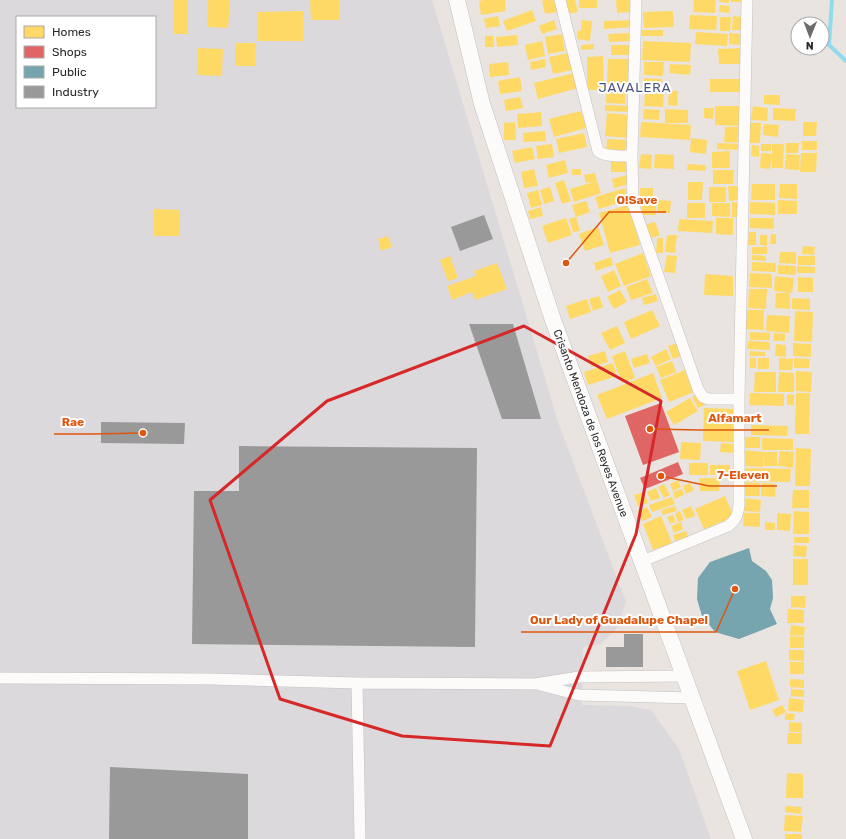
<svg xmlns="http://www.w3.org/2000/svg" width="846" height="839" font-family="Rubik,sans-serif">
	<style>
		.industrial { fill: #dcd9dc; fill-rule: evenodd }
		.homes { fill: #ffd966 }
		.shops { fill: #e06666 }
		.public { fill: #76a5af }
		.industry { fill: #999 }
		.lines { fill: none; stroke-linecap: round; stroke-linejoin: round }
		.stream { stroke: #90dbee; stroke-width: 4 }
		.minor-casing { stroke: #c2c1c2; stroke-width: 12 }
		.secondary-casing { stroke: #c2c1c2; stroke-width: 17 }
		.minor { stroke: #fcfbfa; stroke-width: 11 }
		.secondary { stroke: #fcfbfa; stroke-width: 16 }
		.marked { fill: none; stroke: #d62828; stroke-width: 3; stroke-linejoin: round }
		.labels { text-anchor: middle; stroke-width: 4; stroke-linejoin: round; paint-order: stroke }
		.street-label { font-size: 11px; fill: #2a2a2a; stroke: #fff }
		.quarter-label { font-size: 13px; letter-spacing: 1px; fill: #49557d; stroke: #fff }
		.leader { fill: none; stroke: #de570e; stroke-width: 1.5 }
		.callout-dot { fill: #de570e; stroke: #fff; stroke-width: 1.5 }
		.callout-label { font-size: 12px; text-anchor: middle; font-weight: bold; fill: #de570e; stroke: #fff; stroke-width: 4; stroke-linejoin: round; paint-order: stroke }
	</style>
	<rect width="100%" height="100%" fill="#e9e4e0"/>
	<path class="industrial" d="M 0,0 L 432,0 L 558,422 L 626,602 L 617,628 L 601,644 L 583,647 L 582,705 L 630,706 L 651,710 L 679,749 L 711,839 L 0,839 ZM 17,17 L 155,17 L 155,107 L 17,107 Z"/>
	<path class="homes" d="M 173,0 L 188,0 L 188,34 L 173,34 Z
		M 208,0 L 230,0 L 228,28 L 207,27 Z
		M 310,0 L 339,0 L 339,20 L 311,20 Z
		M 484,0 L 505,0 L 506,11 L 481,15 L 479,1 Z
		M 545,0 L 555,0 L 557,12 L 545,14 L 542,1 Z
		M 563,0 L 575,0 L 578,12 L 566,14 Z
		M 579,0 L 597,0 L 597,8 L 579,8 Z
		M 616,0 L 630,0 L 631,12 L 617,13 Z
		M 694,0 L 716,0 L 715,13 L 693,12 Z
		M 719,0 L 729,0 L 729,3 L 719,2 Z
		M 731,0 L 744,0 L 744,2 L 731,2 Z
		M 720,5 L 730,6 L 729,13 L 719,12 Z
		M 532,10 L 536,21 L 507,31 L 503,21 Z
		M 303,11 L 303,41 L 258,41 L 258,12 Z
		M 673,11 L 674,27 L 644,28 L 643,12 Z
		M 690,15 L 717,16 L 716,30 L 689,29 Z
		M 498,16 L 500,26 L 486,28 L 484,19 Z
		M 733,16 L 742,17 L 742,30 L 732,30 Z
		M 720,17 L 731,17 L 730,31 L 720,31 Z
		M 554,20 L 557,29 L 542,34 L 539,26 Z
		M 582,20 L 592,21 L 590,41 L 577,39 L 578,30 L 581,31 Z
		M 634,20 L 634,27 L 604,29 L 604,21 Z
		M 641,30 L 663,30 L 663,36 L 642,36 Z
		M 696,32 L 728,34 L 727,46 L 695,44 Z
		M 630,33 L 631,41 L 609,42 L 608,34 Z
		M 729,33 L 741,34 L 740,45 L 729,44 Z
		M 562,34 L 565,51 L 548,54 L 545,37 Z
		M 517,35 L 518,45 L 497,47 L 496,37 Z
		M 485,36 L 493,36 L 494,47 L 485,47 Z
		M 542,41 L 545,56 L 528,60 L 525,45 Z
		M 643,41 L 691,43 L 690,62 L 642,60 Z
		M 235,43 L 255,43 L 255,66 L 235,66 Z
		M 594,44 L 594,49 L 581,50 L 581,45 Z
		M 611,45 L 632,45 L 632,55 L 611,55 Z
		M 198,48 L 223,49 L 222,76 L 197,75 Z
		M 742,48 L 743,64 L 719,64 L 718,49 Z
		M 569,53 L 573,70 L 553,74 L 549,57 Z
		M 603,56 L 604,90 L 587,90 L 587,57 Z
		M 545,59 L 546,67 L 531,70 L 530,62 Z
		M 608,59 L 631,59 L 630,87 L 626,87 L 625,104 L 606,103 Z
		M 508,62 L 509,75 L 490,77 L 489,64 Z
		M 644,62 L 664,62 L 663,76 L 644,75 Z
		M 670,64 L 691,65 L 690,75 L 669,73 Z
		M 574,73 L 578,88 L 538,99 L 534,83 Z
		M 520,77 L 522,91 L 500,94 L 498,81 Z
		M 644,78 L 662,79 L 662,90 L 644,89 Z
		M 710,79 L 742,79 L 743,92 L 710,92 Z
		M 669,91 L 678,91 L 677,106 L 668,105 Z
		M 645,93 L 664,94 L 663,107 L 644,106 Z
		M 764,95 L 780,95 L 780,105 L 764,104 Z
		M 520,97 L 523,108 L 506,111 L 504,100 Z
		M 605,105 L 630,106 L 629,112 L 605,111 Z
		M 715,106 L 741,106 L 741,126 L 715,125 Z
		M 753,106 L 768,108 L 767,121 L 751,120 Z
		M 704,108 L 714,108 L 713,119 L 704,118 Z
		M 773,108 L 796,109 L 795,121 L 773,120 Z
		M 644,109 L 660,110 L 659,120 L 643,119 Z
		M 665,109 L 688,110 L 688,123 L 665,123 Z
		M 581,111 L 586,128 L 554,137 L 549,119 Z
		M 541,112 L 542,126 L 518,128 L 517,114 Z
		M 607,113 L 629,115 L 628,138 L 605,136 Z
		M 515,122 L 516,140 L 504,140 L 504,123 Z
		M 641,122 L 691,125 L 690,140 L 640,137 Z
		M 803,122 L 817,122 L 816,136 L 803,136 Z
		M 750,123 L 761,123 L 760,143 L 750,143 Z
		M 764,124 L 779,125 L 778,137 L 763,135 Z
		M 725,127 L 741,127 L 740,143 L 724,142 Z
		M 545,131 L 546,141 L 524,142 L 523,133 Z
		M 584,133 L 587,147 L 559,153 L 556,139 Z
		M 691,138 L 707,140 L 706,154 L 690,152 Z
		M 607,139 L 629,140 L 628,152 L 606,151 Z
		M 802,141 L 817,141 L 817,150 L 802,150 Z
		M 717,143 L 738,144 L 738,150 L 717,149 Z
		M 786,143 L 799,143 L 798,153 L 786,153 Z
		M 552,144 L 554,157 L 538,159 L 536,146 Z
		M 761,144 L 771,144 L 771,151 L 761,151 Z
		M 772,144 L 784,144 L 783,168 L 772,168 Z
		M 752,145 L 759,146 L 759,157 L 751,156 Z
		M 532,147 L 535,159 L 515,163 L 512,151 Z
		M 730,151 L 730,168 L 712,168 L 712,152 Z
		M 761,153 L 772,154 L 770,169 L 760,168 Z
		M 801,153 L 817,153 L 816,172 L 800,172 Z
		M 641,154 L 652,155 L 651,169 L 639,168 Z
		M 655,154 L 674,155 L 674,169 L 654,168 Z
		M 786,154 L 800,155 L 799,170 L 785,169 Z
		M 565,160 L 568,173 L 549,178 L 546,165 Z
		M 611,161 L 626,161 L 626,172 L 611,172 Z
		M 688,164 L 706,165 L 706,171 L 687,170 Z
		M 534,169 L 538,186 L 524,188 L 521,172 Z
		M 572,169 L 581,169 L 581,175 L 572,175 Z
		M 713,170 L 734,170 L 733,184 L 713,184 Z
		M 595,173 L 597,181 L 586,183 L 584,175 Z
		M 627,175 L 629,184 L 614,188 L 612,179 Z
		M 564,180 L 571,201 L 562,204 L 555,183 Z
		M 597,181 L 601,193 L 574,202 L 570,189 Z
		M 688,182 L 703,182 L 702,200 L 688,200 Z
		M 752,184 L 775,184 L 775,200 L 751,200 Z
		M 780,184 L 797,184 L 797,199 L 779,198 Z
		M 728,186 L 738,186 L 738,200 L 729,201 Z
		M 550,187 L 554,201 L 544,204 L 540,190 Z
		M 709,187 L 726,187 L 726,202 L 709,202 Z
		M 625,188 L 628,200 L 599,209 L 595,197 Z
		M 640,188 L 653,188 L 653,201 L 640,200 Z
		M 538,190 L 542,205 L 531,208 L 527,193 Z
		M 658,200 L 671,201 L 670,213 L 657,213 Z
		M 778,200 L 797,201 L 797,214 L 778,214 Z
		M 586,201 L 590,212 L 576,217 L 572,205 Z
		M 732,202 L 741,203 L 740,217 L 732,217 Z
		M 750,202 L 775,203 L 775,215 L 750,214 Z
		M 656,203 L 656,215 L 642,215 L 642,204 Z
		M 687,203 L 705,203 L 705,218 L 687,218 Z
		M 712,203 L 730,203 L 730,217 L 712,216 Z
		M 629,205 L 640,245 L 610,253 L 599,213 Z
		M 541,207 L 543,216 L 530,219 L 528,211 Z
		M 154,209 L 180,210 L 180,236 L 154,236 Z
		M 576,217 L 580,231 L 573,232 L 569,219 Z
		M 566,218 L 572,235 L 548,243 L 542,226 Z
		M 716,218 L 733,218 L 733,235 L 716,234 Z
		M 750,218 L 774,218 L 774,229 L 750,228 Z
		M 679,219 L 713,221 L 712,233 L 678,231 Z
		M 655,222 L 660,235 L 649,239 L 644,225 Z
		M 598,227 L 604,245 L 585,251 L 579,234 Z
		M 749,232 L 756,232 L 756,245 L 748,245 Z
		M 771,234 L 776,234 L 776,244 L 770,244 Z
		M 667,235 L 677,235 L 675,253 L 665,252 Z
		M 760,235 L 767,235 L 767,246 L 760,245 Z
		M 388,236 L 392,247 L 381,251 L 378,239 Z
		M 657,238 L 663,238 L 663,253 L 656,253 Z
		M 803,246 L 815,247 L 814,255 L 802,254 Z
		M 752,247 L 767,247 L 767,254 L 752,254 Z
		M 780,252 L 796,252 L 796,264 L 779,263 Z
		M 643,253 L 651,276 L 624,286 L 615,264 Z
		M 667,255 L 677,256 L 675,273 L 664,272 Z
		M 752,255 L 766,256 L 766,261 L 752,260 Z
		M 450,256 L 458,278 L 448,281 L 440,260 Z
		M 798,256 L 815,256 L 815,265 L 798,265 Z
		M 611,257 L 613,265 L 596,271 L 594,263 Z
		M 752,262 L 776,263 L 775,272 L 752,271 Z
		M 497,263 L 507,289 L 475,300 L 472,292 L 452,300 L 447,286 L 476,276 L 474,271 Z
		M 778,265 L 796,266 L 796,275 L 778,274 Z
		M 797,266 L 815,267 L 815,273 L 797,273 Z
		M 614,270 L 621,286 L 608,292 L 601,276 Z
		M 750,273 L 772,274 L 772,288 L 749,287 Z
		M 705,274 L 733,276 L 733,296 L 704,295 Z
		M 775,276 L 794,278 L 792,293 L 774,291 Z
		M 798,277 L 813,278 L 813,292 L 798,292 Z
		M 647,279 L 653,293 L 631,300 L 626,287 Z
		M 749,289 L 767,289 L 766,309 L 748,308 Z
		M 620,290 L 627,302 L 614,309 L 607,297 Z
		M 776,293 L 790,293 L 790,309 L 775,308 Z
		M 656,294 L 658,301 L 644,305 L 642,298 Z
		M 599,296 L 603,307 L 593,311 L 589,299 Z
		M 792,298 L 810,299 L 810,310 L 792,309 Z
		M 587,299 L 591,312 L 570,319 L 566,306 Z
		M 652,310 L 660,326 L 631,339 L 624,322 Z
		M 747,310 L 764,310 L 763,330 L 746,329 Z
		M 795,311 L 813,312 L 812,342 L 794,341 Z
		M 767,315 L 790,316 L 789,333 L 766,331 Z
		M 617,326 L 625,343 L 610,350 L 601,333 Z
		M 750,332 L 770,333 L 770,340 L 750,340 Z
		M 774,333 L 785,334 L 785,341 L 773,341 Z
		M 748,341 L 770,342 L 770,350 L 747,349 Z
		M 677,343 L 682,356 L 673,359 L 668,346 Z
		M 793,343 L 811,344 L 811,357 L 793,356 Z
		M 776,344 L 786,345 L 786,357 L 775,356 Z
		M 666,349 L 671,359 L 656,366 L 651,357 Z
		M 605,351 L 608,362 L 591,367 L 588,356 Z
		M 625,351 L 635,378 L 622,383 L 612,356 Z
		M 750,351 L 765,352 L 765,356 L 749,356 Z
		M 647,354 L 650,363 L 634,368 L 631,359 Z
		M 750,358 L 756,358 L 756,368 L 750,368 Z
		M 758,358 L 769,358 L 769,369 L 758,369 Z
		M 779,358 L 793,359 L 792,370 L 779,370 Z
		M 794,358 L 810,359 L 809,368 L 794,368 Z
		M 672,361 L 676,372 L 661,378 L 656,367 Z
		M 613,363 L 617,376 L 588,385 L 584,372 Z
		M 685,370 L 694,392 L 669,402 L 660,380 Z
		M 796,371 L 812,372 L 811,392 L 796,391 Z
		M 755,372 L 776,372 L 776,392 L 754,392 Z
		M 779,372 L 794,373 L 794,392 L 778,392 Z
		M 653,373 L 662,398 L 607,419 L 597,395 Z
		M 750,393 L 784,394 L 784,406 L 749,405 Z
		M 796,393 L 810,393 L 809,434 L 795,434 Z
		M 699,394 L 705,405 L 698,408 L 692,397 Z
		M 787,394 L 794,395 L 794,405 L 787,405 Z
		M 690,398 L 698,411 L 674,425 L 666,412 Z
		M 704,408 L 734,409 L 733,442 L 703,441 Z
		M 751,425 L 788,426 L 787,436 L 751,435 Z
		M 745,437 L 760,437 L 760,448 L 745,448 Z
		M 762,438 L 793,439 L 793,450 L 762,450 Z
		M 681,442 L 701,443 L 700,460 L 680,459 Z
		M 721,443 L 734,444 L 733,453 L 720,452 Z
		M 796,448 L 811,449 L 810,486 L 795,486 Z
		M 744,450 L 764,452 L 763,467 L 743,466 Z
		M 780,451 L 794,452 L 793,468 L 778,466 Z
		M 764,452 L 777,452 L 777,466 L 764,466 Z
		M 689,463 L 708,463 L 708,475 L 689,475 Z
		M 710,465 L 730,465 L 730,475 L 710,475 Z
		M 745,468 L 791,469 L 790,482 L 744,481 Z
		M 699,478 L 719,478 L 719,491 L 700,491 Z
		M 678,480 L 681,487 L 673,491 L 670,484 Z
		M 743,482 L 760,483 L 759,496 L 743,496 Z
		M 690,483 L 694,490 L 686,494 L 683,486 Z
		M 762,483 L 776,484 L 775,497 L 761,496 Z
		M 664,484 L 670,495 L 664,498 L 658,487 Z
		M 656,488 L 660,498 L 651,501 L 647,492 Z
		M 682,489 L 684,495 L 675,499 L 673,492 Z
		M 793,490 L 809,490 L 809,508 L 792,508 Z
		M 644,492 L 648,503 L 638,506 L 634,495 Z
		M 725,496 L 734,517 L 704,529 L 695,509 Z
		M 672,497 L 675,504 L 652,512 L 649,505 Z
		M 744,498 L 761,500 L 760,512 L 743,511 Z
		M 675,506 L 677,511 L 663,515 L 661,510 Z
		M 691,506 L 695,516 L 686,519 L 682,510 Z
		M 647,507 L 652,517 L 642,521 L 638,511 Z
		M 680,511 L 684,520 L 678,522 L 675,514 Z
		M 794,511 L 809,512 L 809,534 L 793,534 Z
		M 744,513 L 760,513 L 760,527 L 743,526 Z
		M 777,513 L 791,514 L 790,531 L 777,530 Z
		M 673,515 L 676,522 L 670,524 L 667,517 Z
		M 661,516 L 672,543 L 653,550 L 643,524 Z
		M 681,522 L 683,529 L 674,533 L 671,526 Z
		M 765,522 L 775,523 L 775,530 L 765,530 Z
		M 686,531 L 688,537 L 675,541 L 673,535 Z
		M 794,537 L 809,537 L 809,543 L 794,543 Z
		M 794,545 L 807,546 L 806,557 L 793,556 Z
		M 793,559 L 808,559 L 808,585 L 793,585 Z
		M 791,596 L 806,596 L 805,608 L 791,607 Z
		M 788,609 L 804,610 L 804,623 L 787,623 Z
		M 791,625 L 805,627 L 804,636 L 790,635 Z
		M 790,636 L 804,637 L 804,648 L 790,648 Z
		M 789,650 L 804,650 L 804,661 L 789,660 Z
		M 766,661 L 779,700 L 750,710 L 737,671 Z
		M 790,662 L 804,662 L 804,674 L 790,674 Z
		M 790,679 L 804,680 L 804,688 L 790,687 Z
		M 791,689 L 804,690 L 804,697 L 791,696 Z
		M 789,698 L 804,700 L 803,712 L 788,711 Z
		M 782,705 L 786,712 L 776,717 L 772,710 Z
		M 785,713 L 795,714 L 794,720 L 785,720 Z
		M 789,722 L 802,723 L 802,732 L 789,732 Z
		M 788,733 L 802,733 L 802,744 L 787,744 Z
		M 787,773 L 803,774 L 803,798 L 786,798 Z
		M 786,806 L 802,807 L 801,814 L 785,812 Z
		M 785,815 L 803,816 L 801,832 L 784,831 Z
		M 785,834 L 802,834 L 802,839 L 785,839 Z"/>
	<path class="shops" d="M 661,403 L 679,452 L 643,465 L 625,416 Z
		M 678,462 L 683,474 L 645,489 L 640,478 Z"/>
	<path class="public" d="M 749,548 L 752,561 L 766,571 L 772,580 L 773,598 L 770,609 L 777,624 L 739,639 L 715,632 L 702,616 L 697,599 L 698,578 L 710,562 Z"/>
	<path class="industry" d="M 484,215 L 493,239 L 460,251 L 451,227 Z
		M 469,324 L 513,324 L 541,419 L 502,419 Z
		M 101,422 L 185,423 L 184,444 L 101,443 Z
		M 239,446 L 477,448 L 475,647 L 192,644 L 194,491 L 239,491 Z
		M 624,634 L 643,634 L 643,667 L 606,667 L 606,647 L 624,647 Z
		M 110,767 L 248,774 L 248,839 L 109,839 Z"/>
	<g class="lines">
		<path class="stream" d="M 832,0 L 829,45 L 846,61"/>
		<defs>
			<path id="minor" d="M 560,0 L 598,151 C 604,157 623,156 632,156
				M 636,0 L 632,156 L 633,204 L 698,389 L 703,397 L 709,399 L 739,399
				M 643,561 L 728,526 C 736,520 738,515 739,505 L 739,399 L 747,0
				M 0,678 L 211,679 L 357,683 L 535,684 L 579,677 L 684,676
				M 357,683 L 360,839
				M 540,685 L 579,695 L 692,698"/>
			<path id="secondary" d="M 457,0 L 482,104 L 553,320 L 744,839"/>
		</defs>
		<use href="#minor" class="minor-casing"/>
		<use href="#secondary" class="secondary-casing"/>
		<use href="#minor" class="minor"/>
		<use href="#secondary" class="secondary"/>
	</g>
	<path class="marked" d="M 524,326 L 661,401 L 636,534 L 550,746 L 402,736 L 280,699 L 210,500 L 327,401 Z"/>
	<g class="labels">
		<g class="street-label">
			<text transform="translate(591 423) rotate(70)" y="4">Crisanto Mendoza de los Reyes Avenue</text>
		</g>
		<g class="quarter-label">
			<text x="635" y="92">JAVALERA</text>
		</g>
	</g>
	<path class="leader" d="M566 263L609 212H666M650 429L700 430H769M143 433L92 434H54M661 476L709 486H777M735 589L716 632H521"/>
	<g class="callout-dot">
		<circle cx="566" cy="263" r="4"/>
		<circle cx="650" cy="429" r="4"/>
		<circle cx="143" cy="433" r="4"/>
		<circle cx="661" cy="476" r="4"/>
		<circle cx="735" cy="589" r="4"/>
	</g>
	<g class="callout-label">
		<text x="637" y="204">O!Save</text>
		<text x="735" y="422">Alfamart</text>
		<text x="73" y="426">Rae</text>
		<text x="743" y="479">7-Eleven</text>
		<text x="619" y="624">Our Lady of Guadalupe Chapel</text>
	</g>
	<rect x="16" y="16" width="140" height="92" fill="#ffffff" stroke="#aaaaaa"/>
	<rect x="24" y="26" width="20" height="12" fill="#ffd966" stroke="#aaaaaa"/>
	<text x="52" y="36" font-size="12" fill="#2a2a2a">Homes</text>
	<rect x="24" y="46" width="20" height="12" fill="#e06666" stroke="#aaaaaa"/>
	<text x="52" y="56" font-size="12" fill="#2a2a2a">Shops</text>
	<rect x="24" y="66" width="20" height="12" fill="#76a5af" stroke="#aaaaaa"/>
	<text x="52" y="76" font-size="12" fill="#2a2a2a">Public</text>
	<rect x="24" y="86" width="20" height="12" fill="#999999" stroke="#aaaaaa"/>
	<text x="52" y="96" font-size="12" fill="#2a2a2a">Industry</text>
	<g transform="translate(810 36) rotate(181)"><circle r="19" fill="#ffffff" stroke="#aaaaaa"/>
	<path d="M0-3L7 15L0 10L-7 15Z" fill="#6d6b6a"/>
	<text y="-6" font-size="11" font-weight="bold" text-anchor="middle" fill="#2a2a2a">N</text>
	</g>
</svg>
